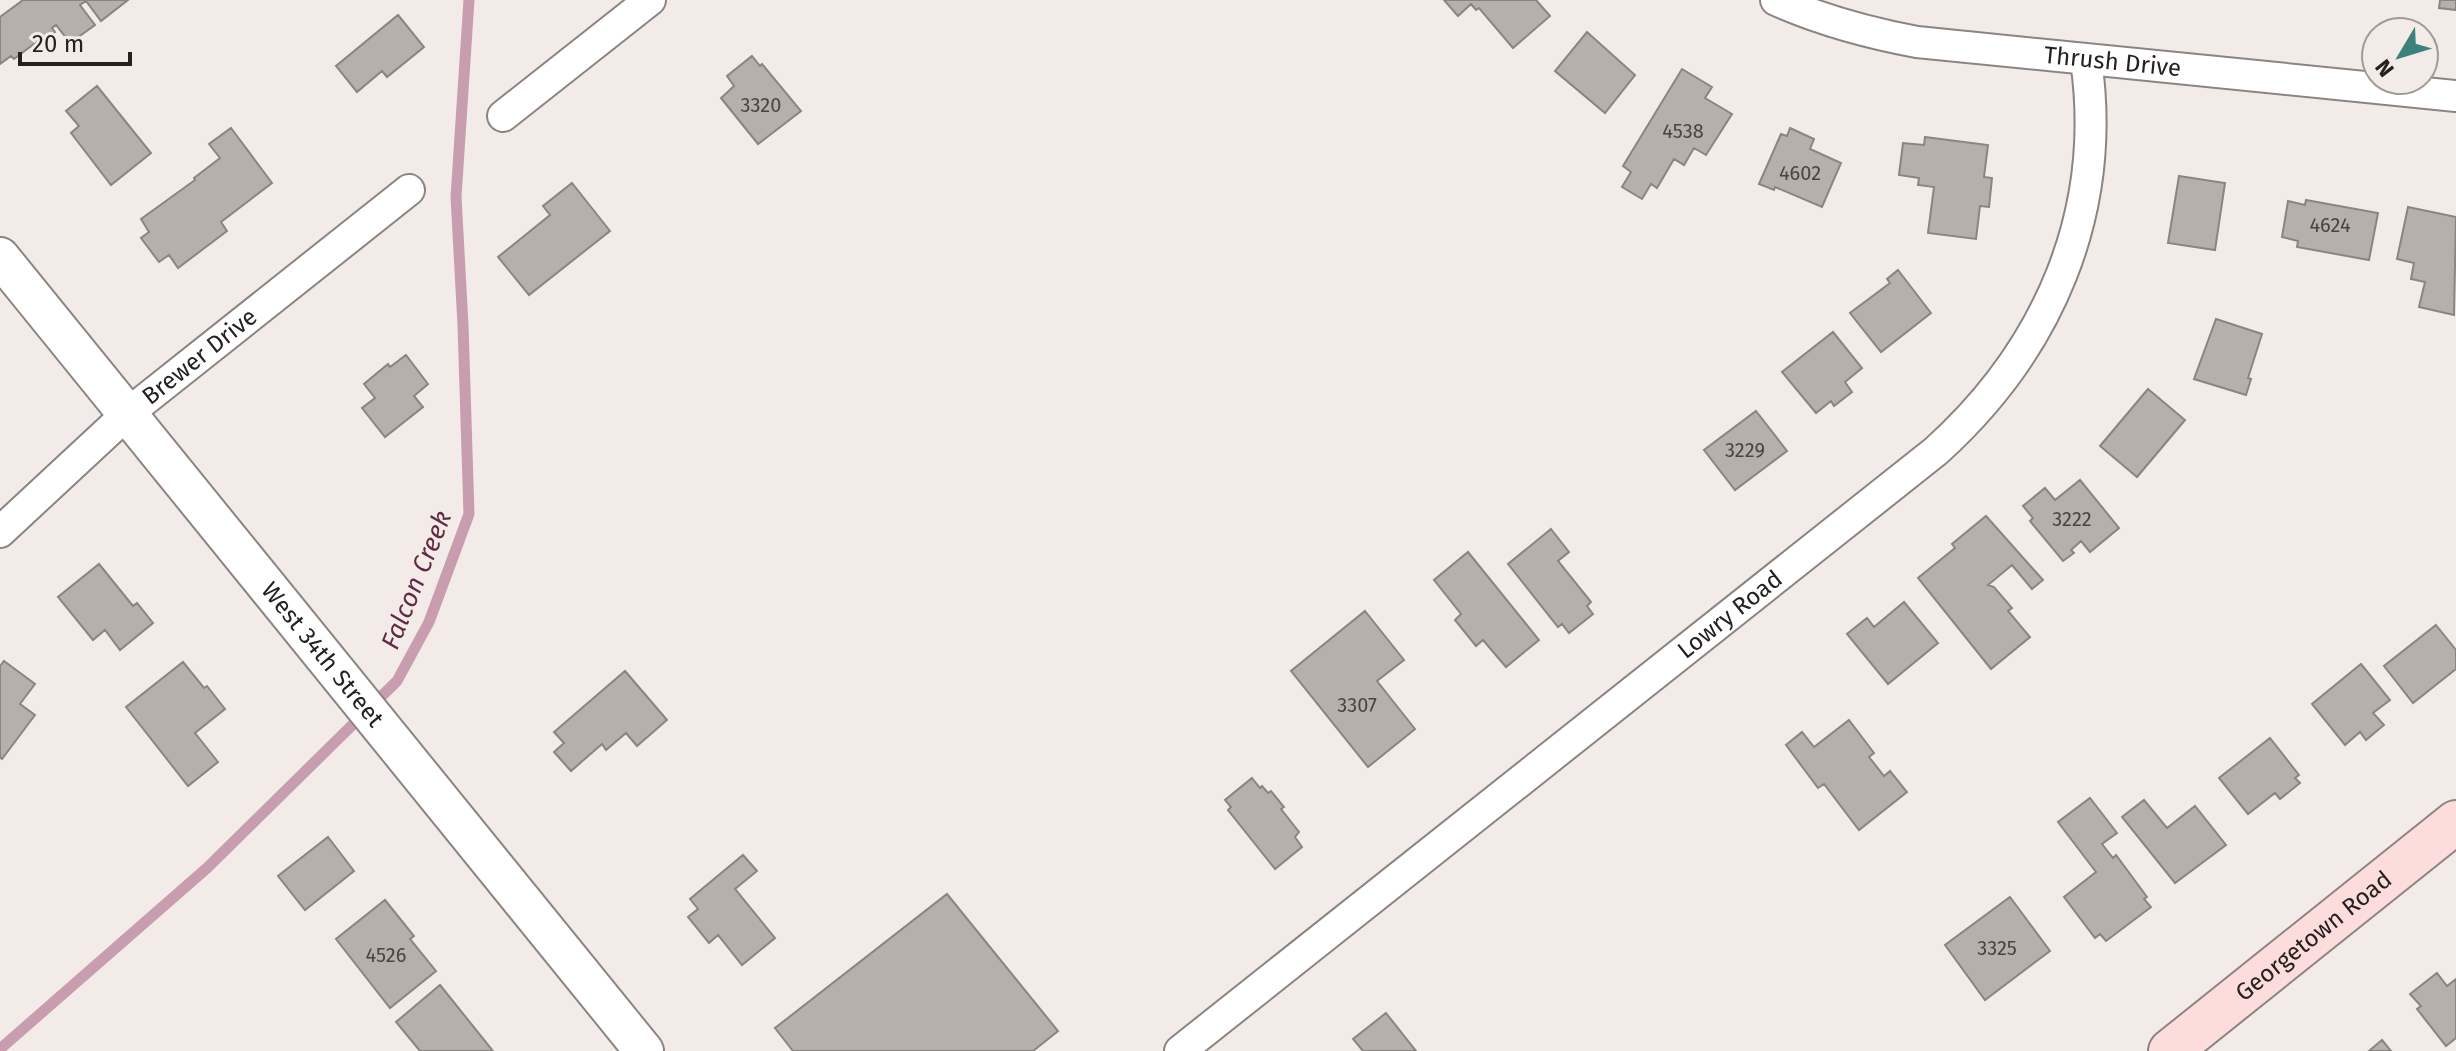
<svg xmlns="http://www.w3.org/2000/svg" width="2456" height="1051" font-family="'Fira Sans',sans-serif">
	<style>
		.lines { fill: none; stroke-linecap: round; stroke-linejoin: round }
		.stream { stroke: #c89daf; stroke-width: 11 }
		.building { fill: #b5b0aa; stroke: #89857f; stroke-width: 2 }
		.minor-casing { stroke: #8c8481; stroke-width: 34 }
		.tertiary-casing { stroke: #8c8481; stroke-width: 42 }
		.secondary-casing { stroke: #8c8481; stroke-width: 46 }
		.minor { stroke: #fff; stroke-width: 30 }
		.tertiary { stroke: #fff; stroke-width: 38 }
		.secondary { stroke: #fddcdc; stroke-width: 42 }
		.labels { text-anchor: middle; stroke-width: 8; stroke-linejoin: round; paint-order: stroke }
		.number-label { font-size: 20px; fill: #484542 }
		.street-label { font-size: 24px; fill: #242120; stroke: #f3ebe7 }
		.water-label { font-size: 26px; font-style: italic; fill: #612a44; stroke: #f3ebe7 }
	</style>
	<rect width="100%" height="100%" fill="#f3ebe7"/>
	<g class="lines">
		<path class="stream" d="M 0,1049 L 207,868 L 397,681 L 429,622 L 469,514 L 463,325 L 456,197 L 469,0"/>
	</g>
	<path class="building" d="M 23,0 L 128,0 L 101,21 L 86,1 L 80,5 L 95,25 L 70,43 L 56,25 L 52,28 L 55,32 L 40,44 L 38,41 L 14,59 L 11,56 L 0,64 L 0,17 Z
		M 1444,0 L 1536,0 L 1550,16 L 1513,48 L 1479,8 L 1476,10 L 1471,4 L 1458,16 Z
		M 2440,0 L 2456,0 L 2456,10 L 2439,8 Z
		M 398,15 L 424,47 L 387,77 L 382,71 L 357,92 L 336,66 Z
		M 1587,32 L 1635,75 L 1605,113 L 1555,71 Z
		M 752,56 L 760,66 L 762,64 L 801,111 L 758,144 L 721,98 L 734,86 L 727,76 Z
		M 1682,69 L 1712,87 L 1705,98 L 1732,114 L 1706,155 L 1694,148 L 1684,165 L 1674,159 L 1657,188 L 1651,184 L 1642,199 L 1622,187 L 1631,172 L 1623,166 Z
		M 97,86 L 151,153 L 111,185 L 71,133 L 79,126 L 66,111 Z
		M 231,128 L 272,183 L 221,222 L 227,231 L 178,268 L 169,255 L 159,262 L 141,238 L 149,232 L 141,219 L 195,180 L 194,178 L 220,158 L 209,144 Z
		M 1790,128 L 1814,139 L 1810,149 L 1841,163 L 1822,207 L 1775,187 L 1774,190 L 1759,184 L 1781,134 L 1787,136 Z
		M 1925,137 L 1988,145 L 1984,177 L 1992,178 L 1989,207 L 1980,206 L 1976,239 L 1928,233 L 1934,187 L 1918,185 L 1919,178 L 1899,175 L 1903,143 L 1924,145 Z
		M 2179,176 L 2225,183 L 2215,250 L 2168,243 Z
		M 572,183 L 610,231 L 529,295 L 498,257 L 550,215 L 543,206 Z
		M 2306,200 L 2378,213 L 2369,260 L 2297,247 L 2298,241 L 2282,237 L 2288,201 L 2305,205 Z
		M 2408,207 L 2456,217 L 2454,315 L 2419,307 L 2425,282 L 2411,279 L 2414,263 L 2397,259 Z
		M 1898,270 L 1931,313 L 1881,352 L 1850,313 L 1890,283 L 1887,279 Z
		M 2216,319 L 2262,334 L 2248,378 L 2251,379 L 2246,395 L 2194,379 Z
		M 1833,332 L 1862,368 L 1845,382 L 1852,392 L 1834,406 L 1831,401 L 1816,413 L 1782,372 Z
		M 406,355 L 428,384 L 414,396 L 423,407 L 385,437 L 362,408 L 375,398 L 364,384 L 388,364 L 390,367 Z
		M 2148,389 L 2185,420 L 2137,477 L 2100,446 Z
		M 1756,411 L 1787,451 L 1735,490 L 1704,450 Z
		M 2080,480 L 2119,528 L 2090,552 L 2081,541 L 2071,550 L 2074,553 L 2063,561 L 2030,521 L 2033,518 L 2023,506 L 2045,488 L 2055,500 Z
		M 1986,516 L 2043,580 L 2032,589 L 2012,565 L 1988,585 L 1994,587 L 2012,608 L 2008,611 L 2030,637 L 1991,669 L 1918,578 L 1955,548 L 1952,544 Z
		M 1551,529 L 1569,552 L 1558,561 L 1591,602 L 1587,606 L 1593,614 L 1569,633 L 1562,624 L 1558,627 L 1508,564 Z
		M 1468,552 L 1539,640 L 1506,667 L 1483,640 L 1476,646 L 1455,620 L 1461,614 L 1434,580 Z
		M 99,564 L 133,606 L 137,603 L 153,623 L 120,650 L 105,630 L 93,640 L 58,597 Z
		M 1904,602 L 1938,643 L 1888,684 L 1847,634 L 1867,618 L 1874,627 Z
		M 1365,611 L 1404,660 L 1377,681 L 1415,729 L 1368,767 L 1291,671 Z
		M 2436,625 L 2456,650 L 2456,669 L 2413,703 L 2384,666 Z
		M 4,661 L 35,684 L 20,704 L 35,715 L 2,759 L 0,757 L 0,666 Z
		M 183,662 L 204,688 L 207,686 L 225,709 L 195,733 L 218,762 L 188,786 L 126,707 Z
		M 2361,664 L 2390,700 L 2373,713 L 2384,725 L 2366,740 L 2360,732 L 2345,745 L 2312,704 Z
		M 625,671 L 667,720 L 637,746 L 626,733 L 606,750 L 602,744 L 571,771 L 554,752 L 564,743 L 554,732 Z
		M 1849,720 L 1874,753 L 1869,757 L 1884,776 L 1890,771 L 1907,792 L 1859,830 L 1824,784 L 1818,788 L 1786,745 L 1802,732 L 1814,747 Z
		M 2270,738 L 2299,775 L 2295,778 L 2300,783 L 2280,799 L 2275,793 L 2248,814 L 2219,778 Z
		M 1252,778 L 1260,788 L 1262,786 L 1268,793 L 1271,791 L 1284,807 L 1281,809 L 1299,832 L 1295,837 L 1302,847 L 1275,869 L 1228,810 L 1231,807 L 1225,800 Z
		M 2090,798 L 2117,833 L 2102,844 L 2113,858 L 2116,855 L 2147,897 L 2144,899 L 2151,907 L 2106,941 L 2100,934 L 2095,938 L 2064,897 L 2096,872 L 2058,822 Z
		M 2144,800 L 2167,828 L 2195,806 L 2226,845 L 2175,883 L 2122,817 Z
		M 328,837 L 354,871 L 305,910 L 278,876 Z
		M 743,855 L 757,871 L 735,889 L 775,938 L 742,965 L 718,935 L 709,943 L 688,917 L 698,909 L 690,899 Z
		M 947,894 L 1058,1031 L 1033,1051 L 793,1051 L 775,1028 Z
		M 2010,897 L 2050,951 L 1985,1000 L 1945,945 Z
		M 385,900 L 414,936 L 410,939 L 436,971 L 390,1008 L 336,939 Z
		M 2437,973 L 2447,986 L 2456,979 L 2456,1038 L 2446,1046 L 2417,1009 L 2421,1006 L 2410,994 Z
		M 440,985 L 493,1051 L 420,1051 L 396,1022 Z
		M 1386,1013 L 1416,1051 L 1363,1051 L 1353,1039 Z
		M 2382,1040 L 2391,1051 L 2369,1051 Z"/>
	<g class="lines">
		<defs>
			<g id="minor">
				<path id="s1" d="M 1776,0 C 1821,20 1869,33 1917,42 L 2456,96"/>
				<path d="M 503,116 L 650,0"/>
				<path id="s2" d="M 0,532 L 127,414 L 409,190"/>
				<path id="s3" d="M 1180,1051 L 1936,451 C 2049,349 2108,212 2086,60"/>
			</g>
			<g id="tertiary">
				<path id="s4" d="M 0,257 L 644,1051"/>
			</g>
			<g id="secondary">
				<path id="s5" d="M 2170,1051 L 2456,822"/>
			</g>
		</defs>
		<use href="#minor" class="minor-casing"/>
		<use href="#tertiary" class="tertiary-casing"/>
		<use href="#secondary" class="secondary-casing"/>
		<use href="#minor" class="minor"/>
		<use href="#tertiary" class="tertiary"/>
		<use href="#secondary" class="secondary"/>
	</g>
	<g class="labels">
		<g class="number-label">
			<text x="761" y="112">3320</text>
			<text x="1683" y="138">4538</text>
			<text x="1800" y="180">4602</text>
			<text x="2330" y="232">4624</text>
			<text x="1745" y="457">3229</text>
			<text x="2072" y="526">3222</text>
			<text x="1357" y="712">3307</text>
			<text x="1997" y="955">3325</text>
			<text x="386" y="962">4526</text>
		</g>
		<g class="street-label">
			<text dy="8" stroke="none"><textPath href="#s1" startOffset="344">Thrush Drive</textPath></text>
			<text dy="8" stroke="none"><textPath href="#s2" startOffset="266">Brewer Drive</textPath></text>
			<text dy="8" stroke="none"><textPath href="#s3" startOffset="702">Lowry Road</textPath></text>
			<text dy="8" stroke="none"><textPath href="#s4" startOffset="512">West 34th Street</textPath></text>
			<text dy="8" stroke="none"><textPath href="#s5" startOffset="184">Georgetown Road</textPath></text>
		</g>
		<g class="water-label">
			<text transform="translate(416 580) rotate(-68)" y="9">Falcon Creek</text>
		</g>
	</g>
	<g transform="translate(2400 56) rotate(232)"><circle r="38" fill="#f3ebe7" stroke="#a09a97" stroke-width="2"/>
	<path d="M0-6L14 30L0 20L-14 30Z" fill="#3b827d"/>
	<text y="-12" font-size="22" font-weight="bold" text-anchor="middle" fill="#242120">N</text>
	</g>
	<path d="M20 52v12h110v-12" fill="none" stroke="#242120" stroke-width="4"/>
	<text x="32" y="52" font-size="24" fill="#242120" stroke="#f3ebe7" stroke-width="6" paint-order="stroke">20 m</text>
</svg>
